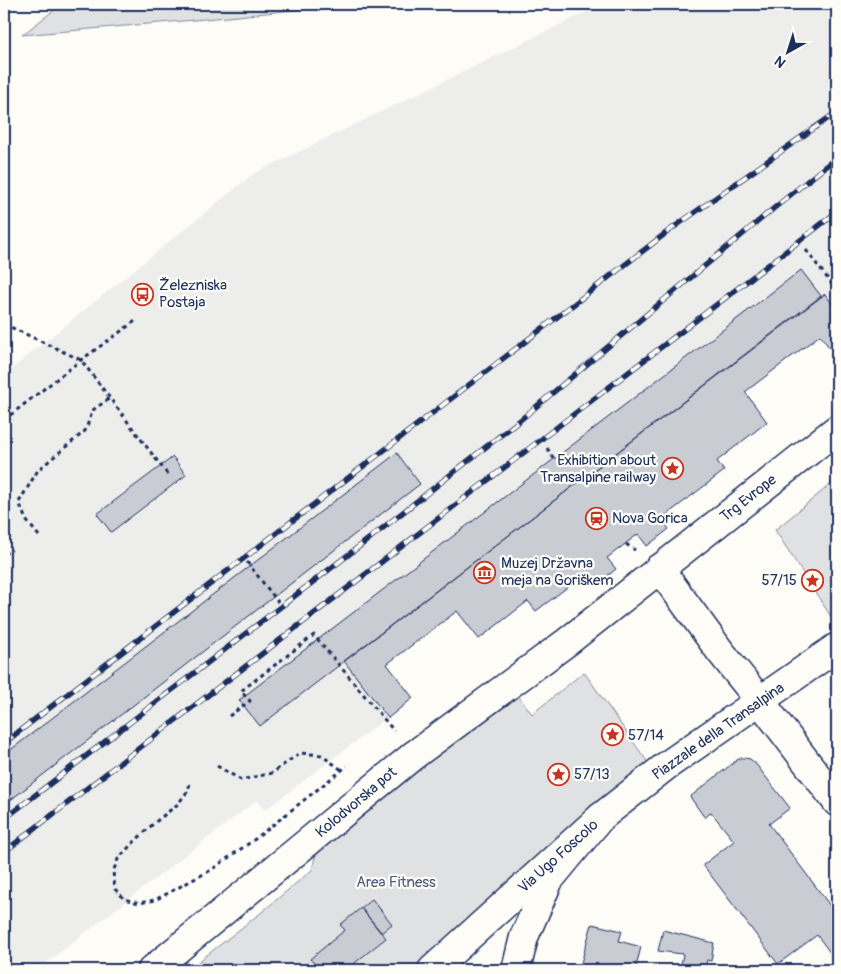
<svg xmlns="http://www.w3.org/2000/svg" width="841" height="974" font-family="Pangolin,sans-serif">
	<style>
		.built { fill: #edeeec }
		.green { fill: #e0e1e3; stroke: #7e88a0 }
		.building { fill: #c9ccd3; stroke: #1b2f5e }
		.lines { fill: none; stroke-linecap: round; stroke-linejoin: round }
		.pedestrian-casing { stroke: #1b2f5e; stroke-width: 31 }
		.minor-casing { stroke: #1b2f5e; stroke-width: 31 }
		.path { stroke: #1b2f5e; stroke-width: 3; stroke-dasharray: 4 4; stroke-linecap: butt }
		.pedestrian { stroke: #fdfcf7; stroke-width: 28 }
		.minor { stroke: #fdfcf7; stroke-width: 28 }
		.rail-casing { stroke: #1b2f5e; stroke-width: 5.5 }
		.rail { stroke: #fdfcf7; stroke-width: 4; stroke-dasharray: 11; stroke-linecap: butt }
		.labels { text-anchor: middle; stroke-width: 4.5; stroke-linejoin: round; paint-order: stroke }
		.poi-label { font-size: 15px; fill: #1b2f5e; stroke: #fdfcf7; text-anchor: start }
		.street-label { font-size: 15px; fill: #1b2f5e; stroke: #fdfcf7 }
		.park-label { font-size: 15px; fill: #4c5c7f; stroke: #fdfcf7 }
	</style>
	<rect width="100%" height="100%" fill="#fdfcf7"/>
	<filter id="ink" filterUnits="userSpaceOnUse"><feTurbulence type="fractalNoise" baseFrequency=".02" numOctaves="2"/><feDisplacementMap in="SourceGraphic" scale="10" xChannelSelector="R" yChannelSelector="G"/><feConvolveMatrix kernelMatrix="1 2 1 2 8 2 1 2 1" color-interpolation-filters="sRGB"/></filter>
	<g filter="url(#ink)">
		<path class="built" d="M 603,4 L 837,4 L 837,358 L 820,335 L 745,392 L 767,422 L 717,461 L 724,471 L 662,519 L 669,529 L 647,546 L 638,535 L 608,558 L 616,569 L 595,586 L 586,574 L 536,611 L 528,601 L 479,639 L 457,611 L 387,664 L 413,698 L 265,810 L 257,800 L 37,970 L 4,970 L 4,375 L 253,174 Z"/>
		<path class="green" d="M 62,4 L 350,4 L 228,17 L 22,35 Z
			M 837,479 L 837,626 L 775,530 Z
			M 584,672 L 656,774 L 509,880 L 459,930 L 416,970 L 188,970 L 263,911 L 312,870 L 318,844 L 514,690 L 532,714 Z"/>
		<path class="building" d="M 801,270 L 821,296 L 260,726 L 239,700 Z
			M 825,294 L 837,310 L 837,358 L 820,335 L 745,392 L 767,422 L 717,461 L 724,471 L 661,519 L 669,529 L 647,546 L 638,534 L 607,558 L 616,569 L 595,586 L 586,573 L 536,611 L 528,601 L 479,639 L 457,611 L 387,664 L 413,698 L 388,718 L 344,661 Z
			M 397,453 L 420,484 L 4,805 L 4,755 Z
			M 173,457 L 186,475 L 111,532 L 97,514 Z
			M 741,758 L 745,758 L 750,759 L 755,763 L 790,808 L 769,824 L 834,911 L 837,909 L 837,970 L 829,969 L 834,958 L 817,935 L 778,964 L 703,865 L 734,841 L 711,812 L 705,818 L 690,797 L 737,760 Z
			M 372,899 L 392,924 L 381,933 L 361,908 Z
			M 361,908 L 386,938 L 346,970 L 320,970 L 310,959 L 345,930 L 340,925 Z
			M 592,924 L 622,931 L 619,941 L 641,947 L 635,970 L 579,970 Z
			M 663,930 L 714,943 L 711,961 L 707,960 L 704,970 L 680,970 L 683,954 L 658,951 Z"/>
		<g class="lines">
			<defs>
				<path id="pedestrian" d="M 659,568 L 720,651 L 760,701 L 837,802
					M 414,755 L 567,642 L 837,429
					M 516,970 L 524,937 L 549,880 L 601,817 L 666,766 L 837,647"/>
				<path id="minor" d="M 152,970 L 414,755
					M 432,970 L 601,817"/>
			</defs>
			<use href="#pedestrian" class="pedestrian-casing"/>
			<use href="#minor" class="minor-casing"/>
			<path class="path" d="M 806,250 L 837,291
				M 4,324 L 81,360 L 168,475
				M 4,420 L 81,360 L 138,319
				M 547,448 L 554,459
				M 39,536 L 26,520 L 19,502 L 38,470 L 85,431 L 93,410 L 110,398
				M 626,544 L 635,550
				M 4,554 L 12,550
				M 247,562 L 278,602
				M 229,716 L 250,701 L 241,691 L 314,635 L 394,731
				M 217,766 L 241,780 L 272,773 L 300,753 L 321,755 L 342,770
				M 190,784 L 187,792 L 178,804 L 153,824 L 130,846 L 118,859 L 113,872 L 115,889 L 124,899 L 139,903 L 155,900 L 211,870 L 255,839 L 347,766"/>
			<use href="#pedestrian" class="pedestrian"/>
			<use href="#minor" class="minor"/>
			<defs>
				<path id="rail" d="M 4,743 L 670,230 L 837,112
					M 4,819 L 365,542 L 519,421 L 773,209 L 837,157
					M 4,852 L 837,212"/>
			</defs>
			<use href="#rail" class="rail-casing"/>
			<use href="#rail" class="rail"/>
		</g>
	</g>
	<defs>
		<symbol id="bus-ring" viewBox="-11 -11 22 22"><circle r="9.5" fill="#fdfcf7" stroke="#c8321e" stroke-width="1.5"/><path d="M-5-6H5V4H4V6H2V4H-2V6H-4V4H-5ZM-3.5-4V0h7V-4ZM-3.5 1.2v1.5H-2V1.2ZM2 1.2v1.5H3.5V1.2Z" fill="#c8321e"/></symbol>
		<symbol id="sight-ring" viewBox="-11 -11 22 22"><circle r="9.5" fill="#fdfcf7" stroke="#c8321e" stroke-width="1.5"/><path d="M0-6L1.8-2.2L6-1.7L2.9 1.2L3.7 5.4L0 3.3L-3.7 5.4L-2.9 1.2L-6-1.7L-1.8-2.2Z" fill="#c8321e"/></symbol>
		<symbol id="station-ring" viewBox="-11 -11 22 22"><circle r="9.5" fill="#fdfcf7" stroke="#c8321e" stroke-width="1.5"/><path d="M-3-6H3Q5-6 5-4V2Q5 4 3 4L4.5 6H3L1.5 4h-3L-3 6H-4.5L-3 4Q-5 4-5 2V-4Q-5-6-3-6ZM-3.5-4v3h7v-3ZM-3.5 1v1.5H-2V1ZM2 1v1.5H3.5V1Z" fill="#c8321e"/></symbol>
		<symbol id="museum-ring" viewBox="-11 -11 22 22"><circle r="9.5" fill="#fdfcf7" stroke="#c8321e" stroke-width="1.5"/><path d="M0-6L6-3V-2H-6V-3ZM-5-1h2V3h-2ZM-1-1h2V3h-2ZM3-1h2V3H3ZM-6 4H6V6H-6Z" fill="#c8321e"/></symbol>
	</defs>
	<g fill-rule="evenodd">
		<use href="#bus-ring" x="130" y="282" width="25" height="25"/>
		<use href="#sight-ring" x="660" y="456" width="25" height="25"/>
		<use href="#station-ring" x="584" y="506" width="25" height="25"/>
		<use href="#museum-ring" x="472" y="560" width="25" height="25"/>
		<use href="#sight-ring" x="800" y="568" width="25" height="25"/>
		<use href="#sight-ring" x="600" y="722" width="25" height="25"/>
		<use href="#sight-ring" x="546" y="762" width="25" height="25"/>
	</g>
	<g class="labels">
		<g class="poi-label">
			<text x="159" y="290">Železniska<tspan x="159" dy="17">Postaja</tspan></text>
			<text x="656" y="465" text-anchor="end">Exhibition about<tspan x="656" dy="17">Transalpine railway</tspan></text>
			<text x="612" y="523">Nova Gorica</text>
			<text x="501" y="568">Muzej Državna<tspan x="501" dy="17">meja na Goriškem</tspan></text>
			<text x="797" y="585" text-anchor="end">57/15</text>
			<text x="628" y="740">57/14</text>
			<text x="574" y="779">57/13</text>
		</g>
		<g class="street-label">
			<text transform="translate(748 498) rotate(-38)" y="5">Trg Evrope</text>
			<text transform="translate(718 731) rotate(-35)" y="5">Piazzale della Transalpina</text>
			<text transform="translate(356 802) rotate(-40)" y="5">Kolodvorska pot</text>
			<text transform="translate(558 856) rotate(-42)" y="5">Via Ugo Foscolo</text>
		</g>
		<g class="park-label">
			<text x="396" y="887">Area Fitness</text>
		</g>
	</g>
	<rect width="841" height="974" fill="none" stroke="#fdfcf7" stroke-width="20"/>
	<rect x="10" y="10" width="821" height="954" fill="none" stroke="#1b2f5e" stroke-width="2" filter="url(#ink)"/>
	<g transform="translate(788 52) rotate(219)" stroke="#fdfcf7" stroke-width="4" paint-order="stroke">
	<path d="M0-4L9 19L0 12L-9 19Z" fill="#1b2f5e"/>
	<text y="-8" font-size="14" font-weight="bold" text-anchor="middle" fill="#1b2f5e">N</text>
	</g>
</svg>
